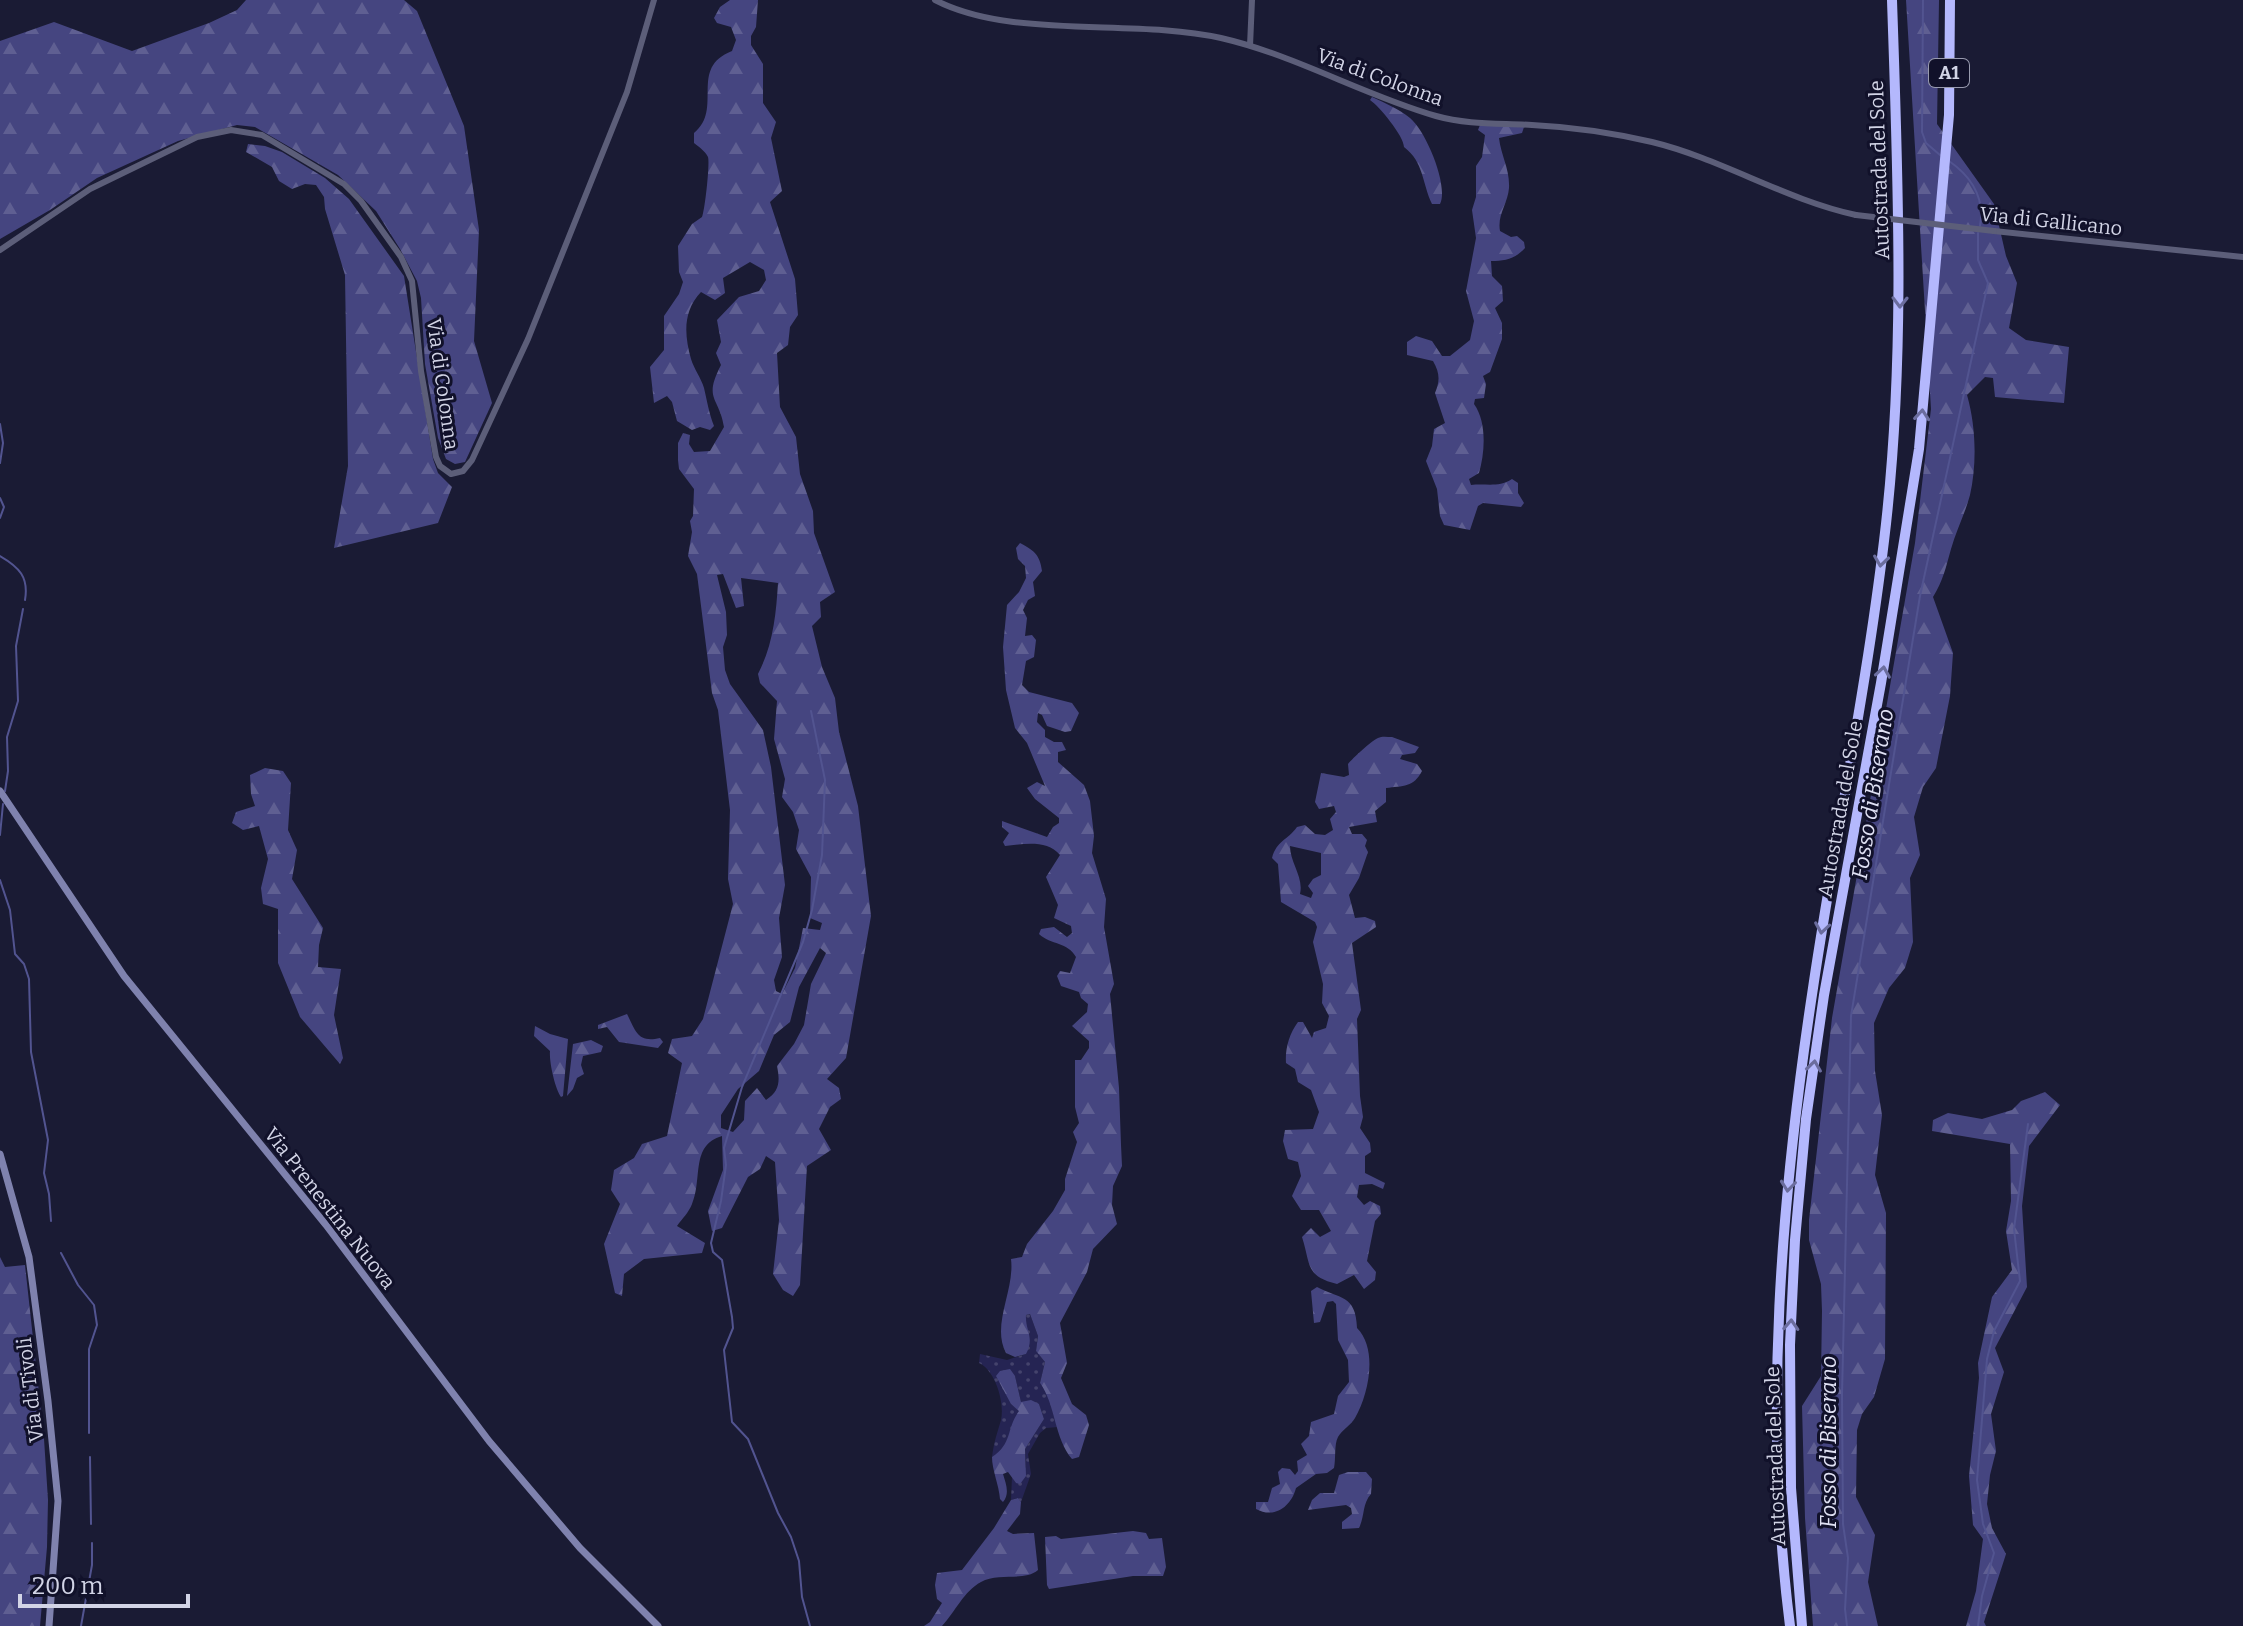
<svg xmlns="http://www.w3.org/2000/svg" width="2243" height="1626" font-family="Bitter,serif">
	<style>
		.grass { fill: url(#grass-dots) }
		.forest { fill: url(#forest-firs); fill-rule: evenodd }
		.lines { fill: none; stroke-linecap: round; stroke-linejoin: round }
		.stream { stroke: #525490; stroke-width: 2 }
		.tertiary { stroke: #5c5e79; stroke-width: 6 }
		.secondary { stroke: #7f82ae; stroke-width: 7 }
		.motorway { stroke: #b4b8fd; stroke-width: 10 }
		.tertiary-bridge { stroke: #5c5e79; stroke-width: 6 }
		.oneway { stroke: #6b6d9e }
		.labels { text-anchor: middle; stroke-width: 6; stroke-linejoin: round; paint-order: stroke }
		.shield { fill: #11112a; stroke: #989aae; stroke-width: 2 }
		.shield-label { font-size: 18px; font-weight: bold; fill: #d2d4e6 }
		.street-label { font-size: 20px; fill: #d2d4e6; stroke: #11112a }
		.water-label { font-size: 22px; font-style: italic; fill: #e0e1f4; stroke: #11112a }
	</style>
	<defs>
		<pattern id="grass-dots" width="8" height="8" patternUnits="userSpaceOnUse" patternTransform="scale(2)"><rect width="8" height="8" fill="#252453"/><path d="M2 2h.1M6 6h.1" fill="none" stroke="#44436c" stroke-width="1.8" stroke-linecap="round"/></pattern>
		<pattern id="forest-firs" width="22" height="20" patternUnits="userSpaceOnUse" patternTransform="scale(2)"><rect width="22" height="20" fill="#454580"/><path d="M5 1l3.5 6h-7zM16 11l3.5 6h-7z" fill="#5f5f92"/></pattern>
	</defs>
	<rect width="100%" height="100%" fill="#1a1b34"/>
	<path class="grass" d="M 1030,1314 L 1038,1336 L 1036,1351 L 1045,1362 L 1040,1383 L 1048,1395 L 1058,1427 L 1046,1428 L 1040,1433 L 1028,1454 L 1031,1474 L 1021,1502 L 1017,1498 L 1011,1500 L 1012,1477 L 1016,1483 L 1026,1467 L 1025,1449 L 1044,1419 L 1039,1404 L 1021,1402 L 1015,1376 L 1011,1404 L 1020,1411 L 1003,1450 L 992,1457 C 994,1441 997,1434 1001,1420 C 1005,1402 995,1370 979,1363 L 980,1354 L 1007,1360 L 1026,1354 L 1026,1315 Z"/>
	<path class="forest" d="M 246,0 L 404,0 L 417,11 L 464,126 L 479,230 L 474,341 L 492,403 L 465,462 L 455,464 L 446,459 L 438,438 L 425,364 L 421,298 L 417,281 L 400,249 L 376,211 L 338,175 L 255,127 L 237,125 L 178,141 L 97,178 L 50,210 L 0,239 L 0,41 L 54,22 L 132,51 L 209,23 L 237,10 Z
		M 730,0 L 758,0 L 756,27 L 751,36 L 751,45 L 763,64 L 763,103 L 776,122 L 771,138 L 782,191 L 770,202 L 795,279 L 798,315 L 790,327 L 788,345 L 777,353 L 780,407 L 796,437 L 800,474 L 813,511 L 814,533 L 835,592 L 820,602 L 821,617 L 812,626 L 822,667 L 835,698 L 839,732 L 858,806 L 871,916 L 846,1058 L 827,1079 L 839,1088 L 841,1099 L 830,1107 L 819,1129 L 831,1150 L 807,1166 L 800,1285 L 793,1296 L 783,1290 L 773,1274 L 779,1220 L 775,1162 L 766,1156 L 760,1169 L 748,1177 L 722,1228 L 712,1231 L 708,1211 L 723,1170 L 722,1136 C 690,1145 703,1179 692,1204 C 689,1212 682,1219 677,1226 L 705,1243 L 702,1253 L 644,1259 L 624,1274 L 622,1296 L 615,1293 L 604,1244 L 620,1204 L 611,1190 L 614,1170 L 634,1158 L 642,1144 L 667,1136 L 682,1063 L 668,1053 L 672,1039 L 692,1036 L 703,1019 L 733,904 L 728,879 L 730,810 L 718,710 L 712,693 L 697,574 L 688,556 L 692,532 L 690,521 L 693,516 L 694,489 L 679,469 L 678,460 L 678,443 L 683,433 L 690,435 L 689,444 L 694,452 L 710,451 L 724,427 C 719,396 703,400 721,365 L 716,353 L 721,342 L 717,320 L 739,297 L 759,291 L 766,280 L 764,270 L 750,262 L 723,278 L 725,293 L 715,300 L 701,292 C 683,311 684,334 691,359 C 694,369 701,378 704,388 C 707,401 709,413 714,426 L 710,430 L 700,427 L 692,430 L 677,421 L 672,402 L 667,396 L 654,403 L 650,367 L 664,350 L 664,316 L 679,294 L 683,282 L 679,272 L 678,246 L 692,224 L 702,217 C 705,210 710,163 708,157 C 705,151 699,147 694,143 L 694,133 C 724,109 688,68 732,51 L 736,40 L 731,27 L 717,23 L 714,18 L 720,7 ZM 723,574 L 736,608 L 744,606 L 741,578 L 778,583 C 776,615 773,645 758,674 L 760,683 L 777,701 L 774,739 L 785,779 L 782,797 L 793,812 L 799,830 L 796,849 L 811,877 L 810,918 L 822,923 L 820,930 L 803,928 L 795,968 L 782,994 L 776,991 L 774,980 L 782,957 L 779,918 L 785,885 L 771,767 L 763,730 L 730,684 L 725,670 L 723,647 L 727,635 L 726,612 L 717,575 ZM 820,948 L 826,953 L 811,984 L 804,1025 L 794,1044 L 777,1066 C 780,1081 780,1091 766,1100 L 757,1088 L 745,1101 L 744,1120 L 733,1132 L 721,1128 L 721,1115 L 738,1089 L 759,1071 L 774,1035 L 790,1022 L 799,987 Z
		M 1906,0 L 1939,0 L 1937,124 L 1994,204 L 2006,256 L 2017,283 L 2009,328 L 2026,340 L 2069,347 L 2064,403 L 1995,397 L 1993,378 L 1985,377 L 1967,395 C 1976,426 1977,464 1970,495 C 1965,514 1956,531 1951,549 C 1946,567 1943,581 1933,597 L 1953,653 L 1950,696 L 1936,768 L 1923,787 L 1914,817 L 1920,855 L 1910,878 L 1913,942 L 1905,968 L 1889,988 L 1874,1023 L 1875,1071 L 1882,1115 L 1875,1175 L 1886,1213 L 1885,1359 L 1874,1397 L 1862,1414 L 1857,1430 L 1856,1497 L 1875,1535 L 1868,1582 L 1878,1626 L 1813,1626 L 1805,1518 L 1802,1406 L 1821,1376 L 1822,1311 L 1821,1284 L 1809,1240 L 1809,1220 L 1832,1018 L 1915,543 L 1931,409 Z
		M 1372,97 C 1385,103 1399,109 1410,118 C 1426,131 1449,186 1440,204 L 1432,204 C 1422,183 1424,162 1404,147 C 1404,136 1379,106 1370,100 Z
		M 1480,125 L 1524,127 L 1522,133 L 1499,138 C 1501,156 1510,169 1509,188 C 1508,203 1497,215 1500,231 L 1511,237 L 1517,236 L 1524,242 L 1525,248 C 1515,259 1505,261 1491,261 L 1492,276 L 1502,286 L 1503,301 L 1495,308 L 1502,323 L 1502,339 L 1490,372 L 1483,376 L 1486,384 L 1484,398 L 1475,399 L 1474,404 C 1487,422 1485,452 1479,473 L 1469,479 L 1471,485 C 1486,483 1498,488 1512,479 L 1518,483 L 1518,493 L 1524,503 L 1521,507 L 1483,503 L 1478,506 L 1470,530 L 1444,525 L 1440,516 L 1437,489 L 1426,461 L 1432,446 L 1434,429 L 1445,423 L 1435,393 C 1440,381 1440,373 1433,361 L 1407,355 L 1407,342 L 1416,336 L 1432,341 L 1442,356 L 1450,356 L 1470,340 L 1474,321 L 1466,291 L 1476,238 L 1472,210 L 1476,197 L 1476,166 L 1482,157 L 1485,135 L 1478,130 Z
		M 248,144 L 265,146 L 282,152 L 325,178 L 349,199 L 404,276 L 433,459 L 438,473 L 452,487 L 438,523 L 334,548 L 348,466 L 345,275 L 325,209 L 324,197 L 316,185 L 305,184 L 292,189 L 279,181 L 272,167 L 246,152 Z
		M 1020,543 C 1033,550 1040,554 1042,571 L 1033,582 L 1035,596 L 1028,600 L 1023,610 L 1027,618 L 1025,636 L 1032,635 L 1036,640 L 1034,657 L 1026,661 L 1022,685 L 1029,692 L 1072,703 L 1079,713 L 1071,731 L 1065,732 L 1047,726 L 1042,715 L 1038,713 L 1037,722 L 1045,730 L 1045,737 L 1054,742 L 1062,742 L 1066,750 L 1058,752 L 1058,762 L 1084,785 L 1090,801 L 1094,836 L 1092,853 L 1106,899 L 1104,927 L 1114,984 L 1110,994 L 1119,1088 L 1121,1145 L 1122,1166 L 1113,1186 L 1112,1205 L 1117,1224 L 1093,1249 L 1087,1272 L 1060,1323 L 1067,1363 L 1061,1378 L 1072,1404 L 1086,1415 L 1089,1425 L 1079,1457 L 1072,1459 C 1054,1438 1056,1405 1040,1383 L 1045,1362 L 1036,1351 L 1038,1336 L 1030,1314 L 1026,1315 C 1025,1331 1035,1337 1026,1354 L 1015,1357 L 1006,1353 C 991,1325 1015,1290 1011,1259 L 1022,1257 L 1027,1244 L 1053,1211 L 1065,1190 L 1065,1179 L 1077,1142 L 1073,1132 L 1079,1123 L 1075,1107 L 1075,1060 L 1081,1060 L 1089,1048 L 1089,1041 L 1072,1026 L 1087,1012 L 1088,1004 L 1081,998 L 1079,992 L 1061,986 L 1057,976 L 1060,971 L 1070,973 L 1076,957 C 1068,942 1051,945 1039,934 L 1041,929 L 1054,927 L 1067,937 L 1072,933 L 1071,926 L 1054,918 L 1058,905 L 1046,877 L 1060,855 C 1047,839 1023,844 1005,846 L 1003,842 L 1009,833 L 1002,827 L 1002,821 L 1047,837 L 1053,827 L 1059,823 L 1059,818 L 1035,799 L 1027,788 L 1037,782 L 1045,786 L 1027,743 L 1015,728 L 1006,690 L 1003,647 L 1007,605 L 1019,592 L 1026,578 L 1025,566 L 1018,559 L 1016,548 Z
		M 1392,737 L 1419,747 L 1415,753 L 1402,755 L 1400,759 L 1417,764 L 1422,771 C 1414,787 1403,786 1386,788 L 1386,802 L 1375,811 L 1377,822 L 1349,827 L 1352,834 L 1362,834 L 1367,840 L 1365,846 L 1368,852 L 1359,878 L 1349,895 L 1355,918 L 1365,917 L 1375,921 L 1376,927 L 1352,943 L 1361,1010 L 1357,1019 L 1360,1096 L 1363,1117 L 1360,1128 L 1370,1143 L 1371,1152 L 1365,1156 L 1365,1173 L 1385,1183 L 1383,1189 L 1372,1184 L 1359,1185 L 1357,1197 L 1364,1205 L 1370,1201 L 1380,1206 L 1381,1214 L 1375,1221 L 1367,1261 L 1376,1272 L 1375,1280 L 1364,1289 L 1354,1275 L 1337,1284 C 1305,1276 1311,1265 1302,1237 L 1311,1228 L 1320,1237 L 1331,1231 L 1319,1210 L 1301,1210 L 1292,1196 L 1301,1176 L 1298,1162 L 1288,1159 L 1283,1141 L 1285,1130 L 1313,1129 L 1319,1112 L 1311,1090 L 1298,1082 L 1295,1069 L 1286,1063 C 1285,1049 1289,1034 1298,1022 L 1303,1022 L 1312,1038 L 1314,1032 L 1326,1028 L 1329,1016 L 1322,1003 L 1323,984 L 1313,942 L 1317,927 L 1315,922 L 1281,902 L 1278,864 L 1272,858 C 1277,840 1287,841 1297,827 L 1305,825 L 1315,834 L 1325,835 L 1333,830 L 1330,819 L 1336,812 L 1334,806 L 1319,809 L 1315,802 L 1321,773 L 1344,777 L 1349,775 L 1348,764 C 1353,758 1371,741 1378,738 C 1382,736 1387,737 1392,737 ZM 1290,846 L 1321,853 L 1321,875 L 1313,879 L 1308,886 L 1313,893 L 1311,898 L 1300,894 C 1304,877 1290,863 1290,846 Z
		M 265,768 L 283,771 L 291,783 L 288,830 L 297,850 L 292,879 L 323,928 L 319,945 L 318,967 L 341,969 L 334,1015 L 343,1058 L 340,1064 L 300,1017 L 278,963 L 278,909 L 263,904 L 261,888 L 268,859 L 259,826 L 243,830 L 232,823 L 236,812 L 255,806 L 251,794 L 250,775 Z
		M 627,1014 C 636,1032 638,1043 660,1038 L 663,1042 L 658,1048 L 619,1042 L 607,1027 L 598,1029 L 598,1025 Z
		M 535,1026 L 550,1034 L 568,1039 L 563,1096 L 561,1097 C 555,1088 549,1062 550,1051 L 534,1036 Z
		M 591,1040 L 603,1046 L 601,1052 L 583,1056 L 581,1065 L 584,1074 L 577,1078 L 573,1089 L 567,1096 L 573,1044 Z
		M 2045,1092 L 2060,1105 L 2029,1146 L 2022,1206 L 2027,1287 L 1995,1348 L 2004,1372 L 1991,1414 L 1996,1451 L 1990,1475 L 1987,1504 L 1992,1528 L 2006,1554 L 1984,1622 L 1986,1626 L 1966,1626 L 1976,1591 L 1983,1539 L 1973,1525 L 1969,1476 L 1979,1378 L 1978,1363 L 1992,1297 L 2012,1270 L 2006,1231 L 2011,1201 L 2010,1144 L 1932,1131 L 1933,1120 L 1948,1113 L 1982,1119 L 2012,1110 L 2021,1101 Z
		M 0,1257 L 5,1267 L 25,1265 L 44,1439 L 48,1500 L 47,1547 L 40,1626 L 0,1626 Z
		M 1317,1287 C 1339,1299 1356,1294 1357,1328 C 1378,1349 1369,1394 1355,1418 C 1351,1425 1342,1430 1338,1437 C 1334,1444 1336,1459 1334,1468 L 1327,1473 L 1316,1474 L 1296,1488 C 1291,1507 1274,1519 1256,1509 L 1256,1502 L 1268,1502 L 1272,1488 L 1280,1484 L 1278,1472 L 1282,1468 L 1290,1469 L 1295,1475 L 1298,1471 L 1297,1461 L 1307,1455 L 1301,1444 L 1309,1436 L 1311,1422 L 1334,1414 L 1338,1396 L 1349,1382 L 1348,1360 L 1338,1340 L 1336,1304 L 1333,1301 L 1327,1302 L 1320,1322 L 1314,1323 L 1311,1291 Z
		M 1010,1369 L 1015,1376 L 1021,1402 L 1031,1400 L 1039,1404 L 1044,1419 L 1025,1449 L 1026,1476 L 1020,1484 L 1016,1483 L 1008,1472 L 1003,1474 C 1006,1484 1010,1494 1003,1502 L 1000,1499 C 999,1485 992,1470 992,1457 C 1013,1443 1006,1429 1019,1411 L 1011,1404 L 996,1376 L 1000,1371 Z
		M 1348,1472 L 1366,1472 L 1372,1479 L 1371,1494 C 1362,1504 1365,1516 1359,1528 L 1342,1529 L 1342,1522 L 1352,1514 L 1351,1508 L 1346,1505 L 1308,1510 L 1312,1500 L 1320,1493 L 1334,1493 L 1339,1475 Z
		M 1018,1498 L 1021,1502 L 1020,1514 L 1007,1531 L 1013,1534 L 1034,1533 L 1038,1570 C 1024,1582 998,1572 981,1582 C 964,1591 955,1612 942,1626 L 924,1626 L 930,1622 L 942,1603 L 937,1599 L 935,1585 L 937,1573 L 962,1570 L 994,1528 L 1011,1500 Z
		M 1133,1531 L 1146,1533 L 1149,1539 L 1162,1538 L 1166,1567 L 1163,1576 L 1133,1576 L 1049,1589 L 1047,1585 L 1045,1537 L 1056,1536 L 1061,1539 Z"/>
	<g class="lines">
		<path class="stream" d="M 1923,0 L 1922,132 L 1926,143 L 1940,155
			M 1949,161 C 1972,177 1985,198 1980,226
			M 0,424 L 3,443 L 0,463
			M 0,498 L 4,507 L 0,518
			M 0,556 C 19,567 29,577 25,600
			M 5,791 L 8,771 L 7,737 L 18,701 L 16,646 L 23,609
			M 0,835 L 3,804
			M 0,880 L 10,910 L 15,954 L 24,964 L 29,979 L 31,1052 L 48,1140 L 44,1173 L 49,1194 L 51,1221
			M 61,1253 L 78,1285 L 94,1305 L 97,1325 L 89,1349 L 89,1433
			M 90,1457 L 91,1524
			M 81,1626 L 92,1565 L 92,1543
			M 810,1626 L 802,1597 L 799,1561 L 791,1537 L 778,1513 L 748,1439 L 732,1422 L 724,1350 L 733,1328 L 732,1317 L 722,1260 L 713,1252 L 711,1243 L 721,1201 L 726,1165 L 724,1148 L 742,1087 L 803,942 L 812,910 L 822,855 L 825,780 L 811,711
			M 1847,1626 L 1845,1609 L 1848,1558 L 1843,1524 L 1842,1395 L 1851,1016 L 1920,596 L 1988,283 L 1978,260 L 1978,233
			M 1978,1626 L 1982,1596 L 1994,1553 L 1983,1524 L 1977,1480 L 1987,1359 L 1994,1331 L 2020,1281 L 2014,1229 L 2028,1124"/>
		<path class="tertiary" d="M 935,0 C 1012,40 1133,18 1221,38 C 1295,55 1363,95 1436,116 C 1468,125 1500,123 1532,125 C 1573,127 1613,133 1652,142 C 1722,159 1786,200 1856,215
			M 1250,46 L 1252,0
			M 1994,231 L 2243,257
			M 0,250 L 90,189 L 197,137 L 231,130 L 262,135 L 344,184 L 361,201 L 401,257 L 412,281 L 421,371 L 436,457 L 440,466 L 451,474 L 463,471 L 472,460 L 528,339 L 627,92 L 654,0"/>
		<path class="secondary" d="M 0,791 L 124,976 L 326,1225 L 489,1441 L 580,1548 L 658,1626
			M 0,1154 L 29,1257 L 48,1401 L 58,1501 L 49,1626"/>
		<path class="motorway" d="M 1790,1626 C 1763,1414 1781,1198 1813,988 C 1835,839 1866,691 1884,541 C 1906,361 1898,181 1892,0
			M 1802,1626 L 1791,1488 L 1790,1345 L 1795,1240 L 1806,1119 L 1824,995 L 1881,683 L 1919,449 L 1949,115 L 1950,0"/>
		<path class="tertiary-bridge" d="M 1856,215 L 1994,231"/>
	</g>
	<defs><path id="oneway-chevron" d="M-2-3.5L2.5 0L-2 3.5" fill="none" stroke-width="1.6" stroke-linecap="round" stroke-linejoin="round" transform="scale(2)"/></defs>
	<g class="oneway">
		<use href="#oneway-chevron" transform="translate(1900 302) rotate(91)"/>
		<use href="#oneway-chevron" transform="translate(1922 415) rotate(-85)"/>
		<use href="#oneway-chevron" transform="translate(1881 561) rotate(98)"/>
		<use href="#oneway-chevron" transform="translate(1883 672) rotate(-81)"/>
		<use href="#oneway-chevron" transform="translate(1822 928) rotate(99)"/>
		<use href="#oneway-chevron" transform="translate(1814 1066) rotate(-82)"/>
		<use href="#oneway-chevron" transform="translate(1788 1186) rotate(96)"/>
		<use href="#oneway-chevron" transform="translate(1791 1325) rotate(-87)"/>
	</g>
	<g class="labels">
		<rect class="shield" x="1929" y="59" width="40" height="28" rx="6"/>
		<g class="shield-label">
			<text x="1949" y="79">A1</text>
		</g>
		<g class="street-label">
			<text transform="translate(1380 77) rotate(20)" y="7">Via di Colonna</text>
			<text transform="translate(1879 170) rotate(-92)" y="7">Autostrada del Sole</text>
			<text transform="translate(2051 221) rotate(6)" y="7">Via di Gallicano</text>
			<text transform="translate(443 384) rotate(82)" y="7">Via di Colonna</text>
			<text transform="translate(1840 809) rotate(-80)" y="7">Autostrada del Sole</text>
			<text transform="translate(330 1208) rotate(52)" y="7">Via Prenestina Nuova</text>
			<text transform="translate(30 1390) rotate(-97)" y="7">Via di Tivoli</text>
			<text transform="translate(1775 1456) rotate(-92)" y="7">Autostrada del Sole</text>
		</g>
		<g class="water-label">
			<text transform="translate(1872 794) rotate(-81)" y="8">Fosso di Biserano</text>
			<text transform="translate(1828 1442) rotate(-90)" y="8">Fosso di Biserano</text>
		</g>
	</g>
	<path d="M20 1594v12h168v-12" fill="none" stroke="#d2d4e6" stroke-width="4"/>
	<text x="32" y="1594" font-size="24" fill="#d2d4e6" stroke="#11112a" stroke-width="6" paint-order="stroke">200 m</text>
</svg>
